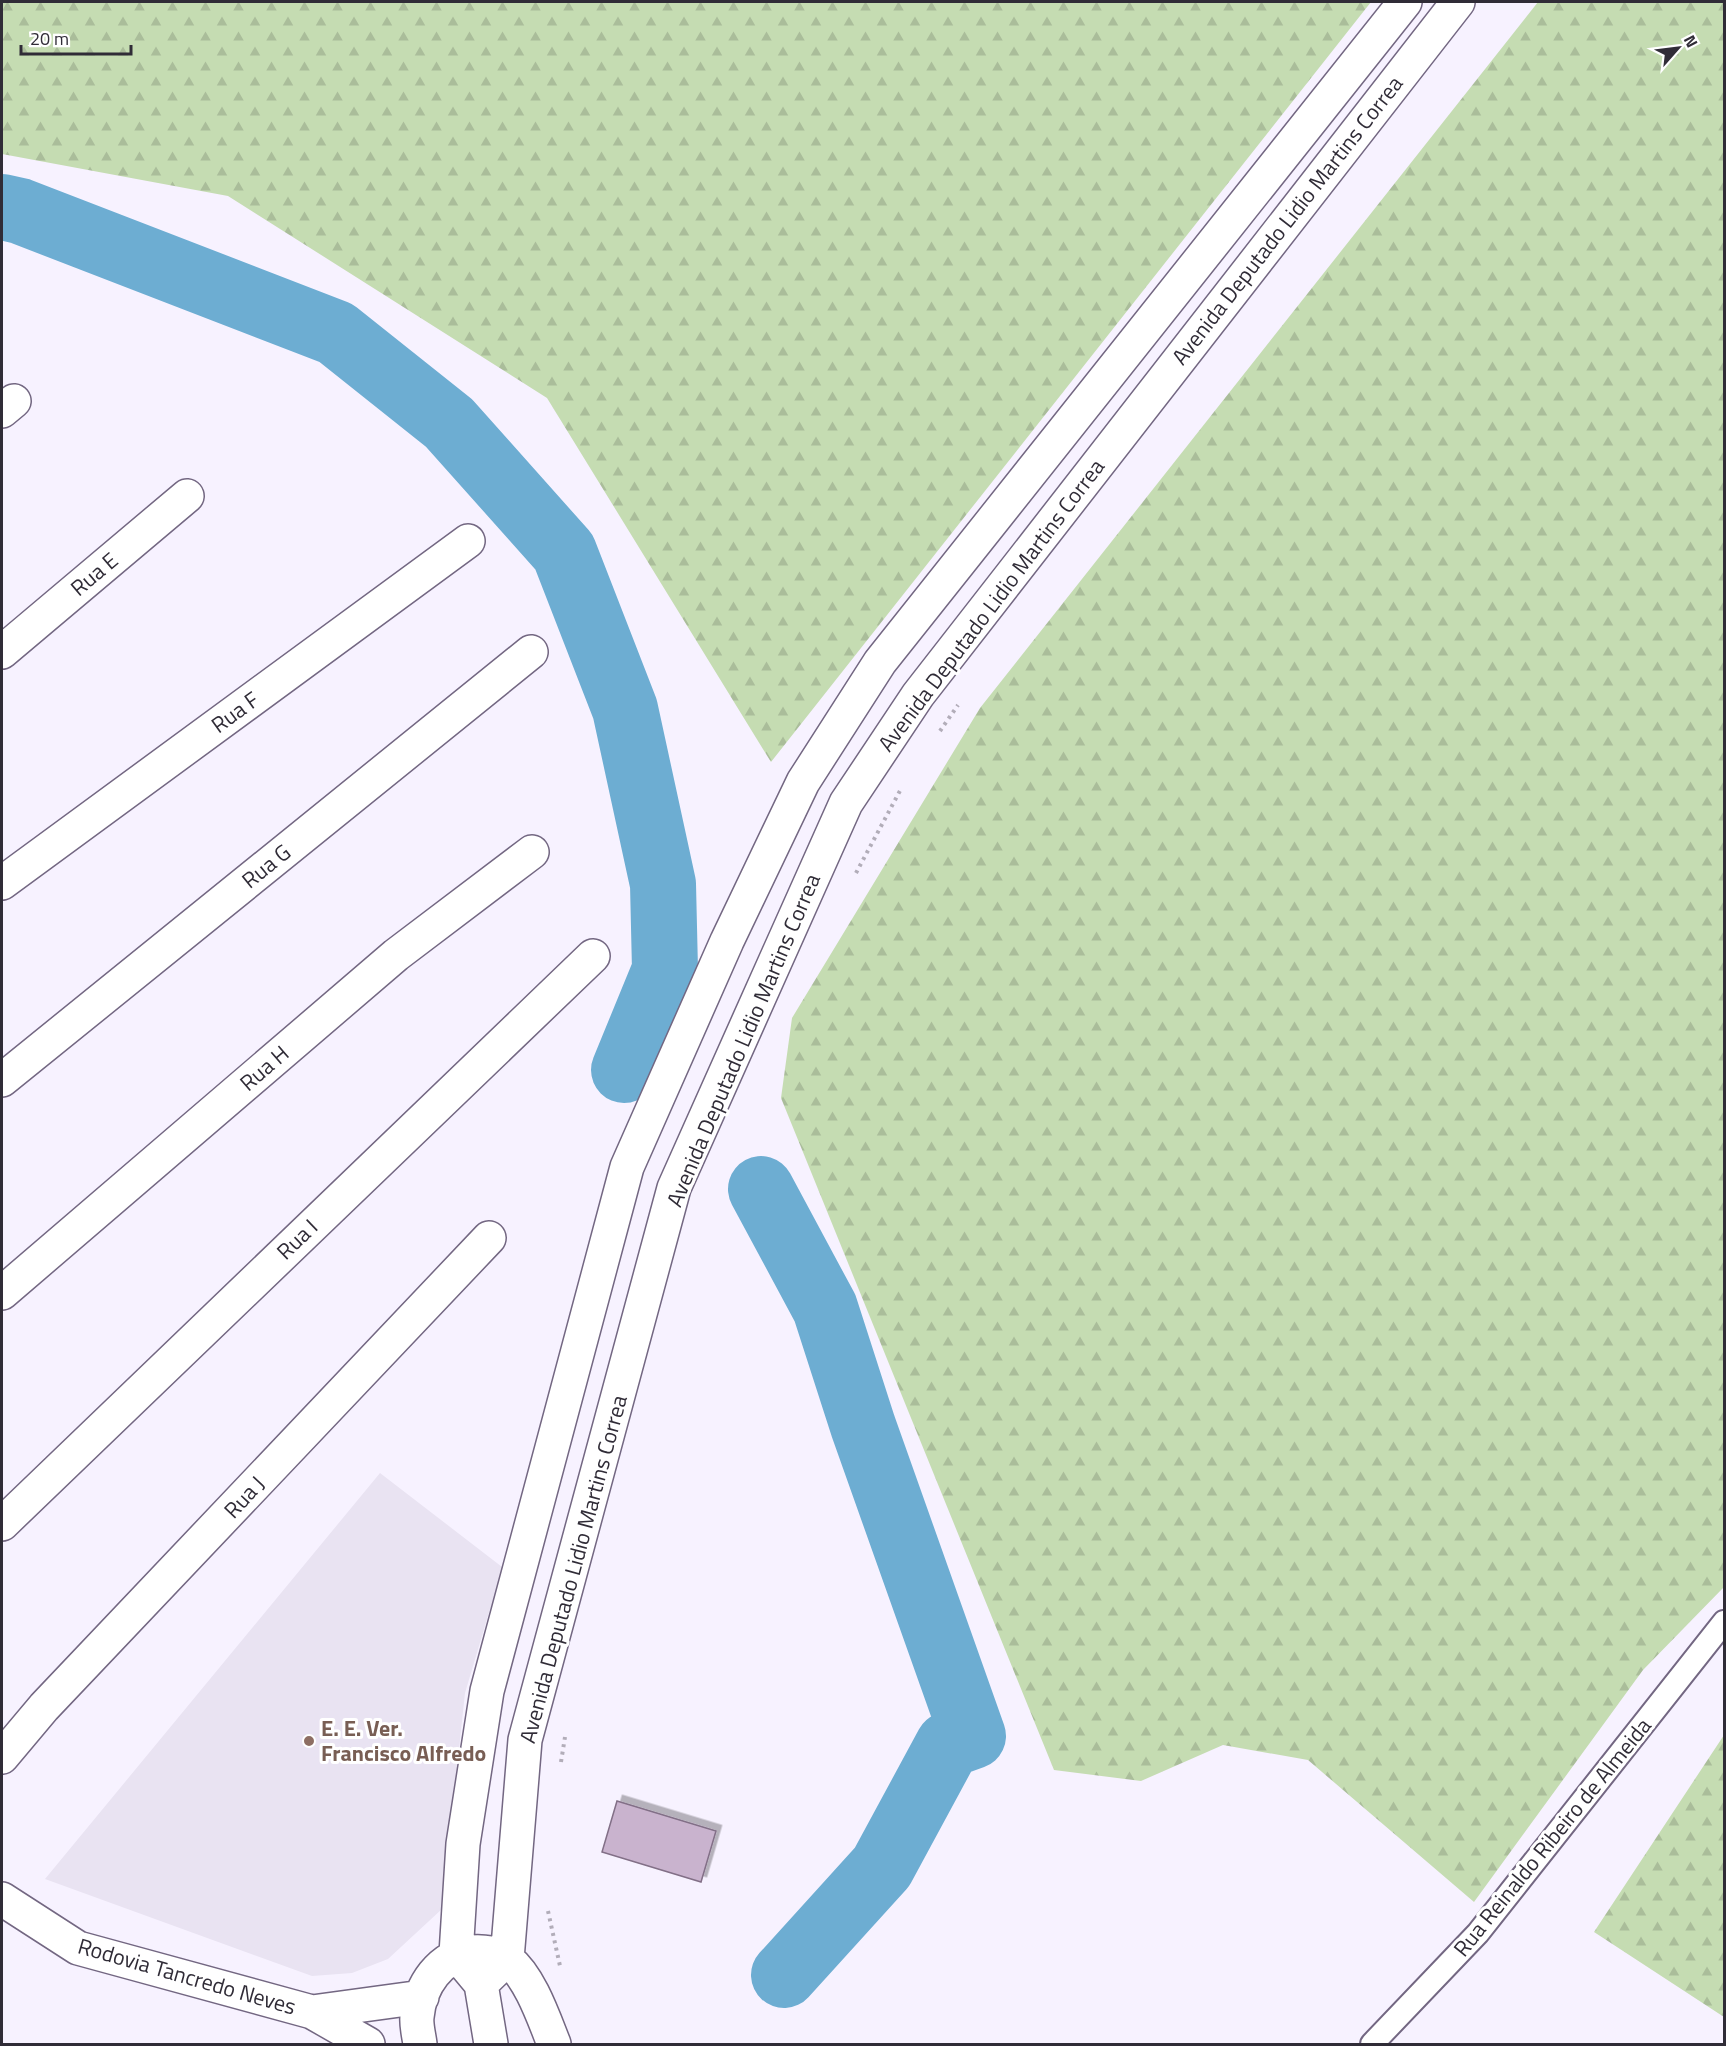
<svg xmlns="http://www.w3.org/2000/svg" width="1726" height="2046" font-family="'Titillium Web',sans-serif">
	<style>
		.built { fill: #e9e3f2 }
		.forest { fill: url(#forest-firs) }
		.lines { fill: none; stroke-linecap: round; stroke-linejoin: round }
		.river { stroke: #6dadd2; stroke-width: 66 }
		.building { fill: #c9b3ce; stroke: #826f87; stroke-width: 1.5; filter: url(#shadow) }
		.lane-casing { stroke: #736782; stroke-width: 26 }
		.street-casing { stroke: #736782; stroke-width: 36 }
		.secondary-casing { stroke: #736782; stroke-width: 36 }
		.path { stroke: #b2adb9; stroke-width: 4; stroke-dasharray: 3 4.5; stroke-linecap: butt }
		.lane { stroke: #fff; stroke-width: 22 }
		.street { stroke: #fff; stroke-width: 33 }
		.secondary { stroke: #fff; stroke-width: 33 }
		.education-dot { fill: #8d6e63; stroke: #fff; stroke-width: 2 }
		.labels { text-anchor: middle; stroke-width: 6; stroke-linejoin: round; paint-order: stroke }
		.street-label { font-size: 22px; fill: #302c37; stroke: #fff }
		.education-label { font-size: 22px; font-weight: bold; fill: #785e54; stroke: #fff; text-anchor: start }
	</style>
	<defs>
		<pattern id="forest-firs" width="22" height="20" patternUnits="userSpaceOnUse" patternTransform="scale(1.5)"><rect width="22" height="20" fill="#c5dcb2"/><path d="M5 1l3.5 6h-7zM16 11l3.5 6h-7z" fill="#aabd9a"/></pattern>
		<filter id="shadow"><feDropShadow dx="5.5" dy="-5.5" stdDeviation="0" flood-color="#0004"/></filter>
	</defs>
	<rect width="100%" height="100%" fill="#f7f2ff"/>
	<path class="built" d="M 380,1473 L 506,1570 L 490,1609 L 465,1693 L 442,1909 L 388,1959 L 352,1973 L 312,1976 L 45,1879 Z"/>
	<path class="forest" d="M 2,2 L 1371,2 L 771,762 L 547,398 L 228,196 L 2,154 Z
		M 1538,2 L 1724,2 L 1724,1587 L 1643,1670 L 1474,1902 L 1308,1760 L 1223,1745 L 1141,1781 L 1054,1770 L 781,1098 L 792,1018 L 980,708 Z
		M 1724,1735 L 1724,2017 L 1594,1932 Z"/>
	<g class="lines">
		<path class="river" d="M 2,207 L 20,211 L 336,333 L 449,423 L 564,552 L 625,709 L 663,884 L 665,970 L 624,1070
			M 761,1189 L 825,1308 L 863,1426 L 973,1736 L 948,1745 L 882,1867 L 784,1975"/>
	</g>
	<path class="building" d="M 617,1801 L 716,1831 L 701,1882 L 602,1852 Z"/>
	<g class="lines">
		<defs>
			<path id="lane" d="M 1372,2044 L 1478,1933 L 1724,1622"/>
			<path id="street" d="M 2,411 L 14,401
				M 2,652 L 187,496
				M 2,883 L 468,541
				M 2,1080 L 531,652
				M 2,1293 L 396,955 L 532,852
				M 2,1524 L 593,956
				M 2,1757 L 44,1707 L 489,1238"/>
			<path id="secondary" d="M 2,1899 L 78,1948 L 312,2012 L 368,2044
				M 481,1984 L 507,1959 L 525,1740 L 674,1188 L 846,803 L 918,695 L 1458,2
				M 481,1984 L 456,1954 L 463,1844 L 487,1691 L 627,1167 L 727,941 L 803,782 L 880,662 L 1405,2
				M 481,1984 L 491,2044
				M 312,2012 L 422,1997
				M 420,2044 C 419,2036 416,2025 417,2017 C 420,1985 440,1956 472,1952 C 483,1951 499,1953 508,1960 C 530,1977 544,2019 554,2044"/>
		</defs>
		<use href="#lane" class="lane-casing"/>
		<use href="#street" class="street-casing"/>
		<use href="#secondary" class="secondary-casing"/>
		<path class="path" d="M 940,731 L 958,705
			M 856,873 L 902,787
			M 561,1762 L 565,1737
			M 548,1911 L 560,1966"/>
		<use href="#lane" class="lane"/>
		<use href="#street" class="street"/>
		<use href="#secondary" class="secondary"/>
	</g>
	<circle class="education-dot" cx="309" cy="1741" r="6"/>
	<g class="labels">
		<g class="street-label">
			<text transform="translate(1287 220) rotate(-52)" y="8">Avenida Deputado Lidio Martins Correa</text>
			<text transform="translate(94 574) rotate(-40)" y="8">Rua E</text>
			<text transform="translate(991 605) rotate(-53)" y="8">Avenida Deputado Lidio Martins Correa</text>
			<text transform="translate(235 712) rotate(-36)" y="8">Rua F</text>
			<text transform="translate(266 866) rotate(-39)" y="8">Rua G</text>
			<text transform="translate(743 1040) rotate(-67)" y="8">Avenida Deputado Lidio Martins Correa</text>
			<text transform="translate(264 1068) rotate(-41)" y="8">Rua H</text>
			<text transform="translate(297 1239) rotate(-44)" y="8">Rua I</text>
			<text transform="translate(244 1497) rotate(-47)" y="8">Rua J</text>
			<text transform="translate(573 1569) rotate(-75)" y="8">Avenida Deputado Lidio Martins Correa</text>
			<text transform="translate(1552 1837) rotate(-51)" y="8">Rua Reinaldo Ribeiro de Almeida</text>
			<text transform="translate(187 1976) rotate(16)" y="8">Rodovia Tancredo Neves</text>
		</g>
		<g class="education-label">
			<text x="321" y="1736">E. E. Ver.<tspan x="321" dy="25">Francisco Alfredo</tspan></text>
		</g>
	</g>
	<rect width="1726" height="2046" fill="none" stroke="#302c37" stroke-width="6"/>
	<g transform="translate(1678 48) rotate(62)" stroke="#ffffff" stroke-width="4.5" paint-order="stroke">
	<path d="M0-4.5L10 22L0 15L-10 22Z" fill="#302c37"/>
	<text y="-9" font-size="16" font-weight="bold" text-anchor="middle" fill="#302c37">N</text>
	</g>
	<path d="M21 45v9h110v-9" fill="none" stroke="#302c37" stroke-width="3"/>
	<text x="30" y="45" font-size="18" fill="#302c37" stroke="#ffffff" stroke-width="4.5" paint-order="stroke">20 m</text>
</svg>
